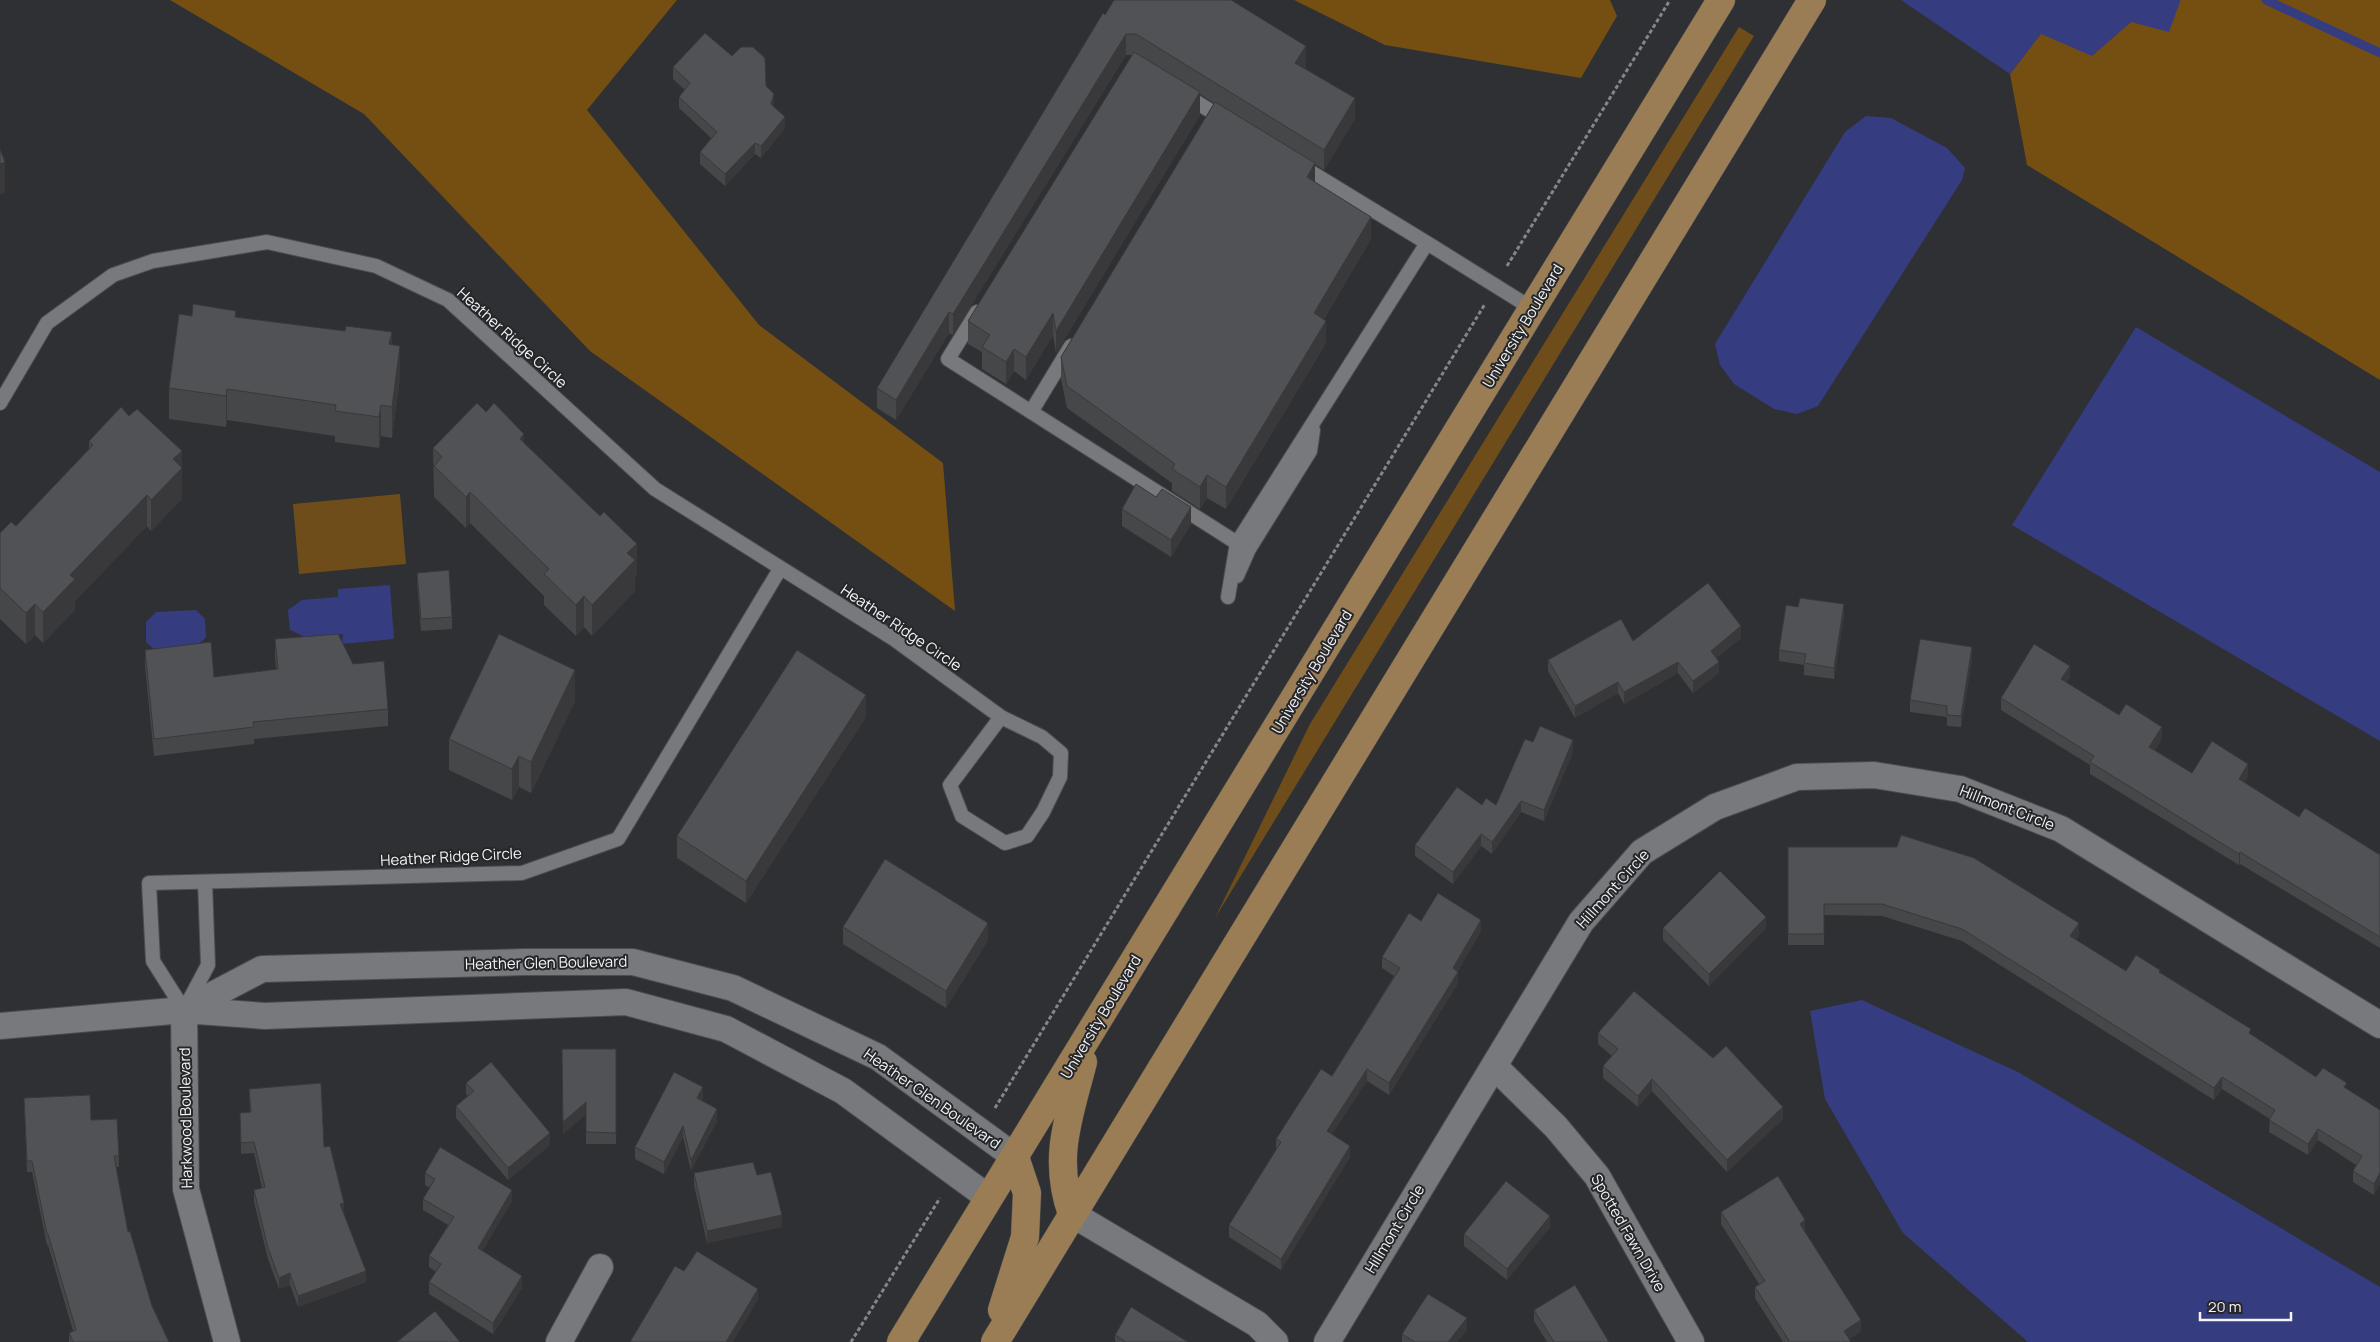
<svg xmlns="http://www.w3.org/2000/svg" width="2380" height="1342" font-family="Manrope,sans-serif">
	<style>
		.green { fill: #6e4d1a }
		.forest { fill: #754f11 }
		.water { fill: #363c80 }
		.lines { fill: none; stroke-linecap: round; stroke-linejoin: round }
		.stream { stroke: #363c80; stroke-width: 9 }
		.service-casing { stroke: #4c4d50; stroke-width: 16 }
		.minor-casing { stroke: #4c4d50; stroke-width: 28 }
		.primary-casing { stroke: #4c4d50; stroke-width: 29 }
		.path { stroke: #868689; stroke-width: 3; stroke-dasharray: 4 2.5; stroke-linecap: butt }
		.service { stroke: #78797c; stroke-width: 14 }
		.minor { stroke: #78797c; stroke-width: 26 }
		.primary { stroke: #9a7d54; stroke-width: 28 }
		.wall { fill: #464749 }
		.shaded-wall { fill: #39393c }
		.building { fill: #515255; stroke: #39393c }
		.labels { text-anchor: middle; stroke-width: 4; stroke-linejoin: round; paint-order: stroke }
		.street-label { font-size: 15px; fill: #f4f4f6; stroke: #252629 }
	</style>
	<rect width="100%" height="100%" fill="#2f3033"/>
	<path class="green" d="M 1739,27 L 1754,36 L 1215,918 L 1310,724 Z
		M 400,494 L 406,564 L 299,574 L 293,504 Z"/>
	<path class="forest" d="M 170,0 L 677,0 L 587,110 L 759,325 L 943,463 L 955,611 L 590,351 L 364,114 Z
		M 1294,0 L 1610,0 L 1617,16 L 1581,78 L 1385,45 Z
		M 2179,0 L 2380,0 L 2380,380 L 2027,165 L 2010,74 L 2041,33 L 2092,55 L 2131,22 L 2180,2 Z"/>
	<path class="water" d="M 1901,0 L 2179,0 L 2180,2 L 2169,32 L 2131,22 L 2092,56 L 2041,34 L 2010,74 Z
		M 1866,116 L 1891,118 L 1947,148 L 1965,168 L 1962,180 L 1818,406 L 1797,414 L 1774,409 L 1734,384 L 1720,365 L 1715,344 L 1845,132 Z
		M 2136,327 L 2380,472 L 2380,741 L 2012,525 Z
		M 390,585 L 394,639 L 342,644 L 343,634 L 307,638 L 290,630 L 288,610 L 302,600 L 338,597 L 338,589 Z
		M 196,610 L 205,619 L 206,637 L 196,647 L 156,651 L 146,642 L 146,622 L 156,612 Z
		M 1862,1000 L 2018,1072 L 2380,1287 L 2380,1342 L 2028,1342 L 1903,1233 L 1825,1099 L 1810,1011 Z"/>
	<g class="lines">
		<path class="stream" d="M 2266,0 L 2380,53"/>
		<defs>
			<path id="service" d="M 1185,95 L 1225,120
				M 1301,166 L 1427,243
				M 977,312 L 948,359 L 1237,543
				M 0,403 L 47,323 L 113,275 L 153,261 L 267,242 L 376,266 L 448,300 L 655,489 L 894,639 L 1001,717 L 1042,737 L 1061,753 L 1060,777 L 1043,812 L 1027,836 L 1005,843 L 962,816 L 950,785 L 1001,717
				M 1031,412 L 1071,346
				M 1237,576 L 1249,549 L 1310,451 L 1313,430
				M 1228,597 L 1237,543 L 1427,243 L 1533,309
				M 205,882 L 208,965 L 184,1010 L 153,961 L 149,883 L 522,873 L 618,839 L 780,569"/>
			<path id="minor" d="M 184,1010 L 262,969 L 525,962 L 633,962 L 733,988 L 878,1057 L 1015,1157
				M 184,1010 L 186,1189 L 227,1342
				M 0,1026 L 184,1010 L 265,1016 L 626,1002 L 726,1029 L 843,1091 L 989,1198
				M 1494,1066 L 1556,1127 L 1597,1176 L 1691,1342
				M 1072,1214 L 1257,1324 L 1275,1342
				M 559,1342 L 600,1267
				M 1327,1342 L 1581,922 L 1642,852 L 1715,807 L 1797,777 L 1874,775 L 1960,789 L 2061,829 L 2380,1025"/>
			<path id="primary" d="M 1072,1214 C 1052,1158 1069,1117 1083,1062
				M 1002,1310 L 1025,1237 L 1027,1193 L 1015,1157
				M 901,1342 L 1721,0
				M 995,1342 L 1812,0"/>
		</defs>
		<use href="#service" class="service-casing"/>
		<use href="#minor" class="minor-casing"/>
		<use href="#primary" class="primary-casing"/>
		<path class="path" d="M 1507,266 L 1670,0
			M 995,1108 L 1485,304
			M 851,1342 L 940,1198"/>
		<use href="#service" class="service"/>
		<use href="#minor" class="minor"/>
		<use href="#primary" class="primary"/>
	</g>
	<path class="wall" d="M 1105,15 L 1306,67 L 1305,68 L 1355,119 L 1324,170 L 1315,164 L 1315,182 L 1371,239 L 1324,319 L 1326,343 L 1226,509 L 1207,498 L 1200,509 L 1172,491 L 1172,483 L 1067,408 L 1061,379 L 1061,357 L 1214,103 L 1200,94 L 1200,115 L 1056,353 L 1053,335 L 1026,380 L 1014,371 L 1006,384 L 982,369 L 982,352 L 968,344 L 968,321 L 1132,55 L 1126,55 L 953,335 L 949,333 L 896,420 L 877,408 L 877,388 Z
		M 673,67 L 766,86 L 774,106 L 774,107 L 785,128 L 761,158 L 755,154 L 725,186 L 700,164 L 700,152 L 711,138 L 679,108 L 679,97 L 685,90 L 673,79 Z
		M 192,316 L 236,317 L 392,345 L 400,377 L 392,438 L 381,436 L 379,448 L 335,442 L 335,436 L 227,420 L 226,427 L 169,419 L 169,388 Z
		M 486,412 L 524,443 L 637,575 L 635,577 L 635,591 L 592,636 L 584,627 L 576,636 L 544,605 L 544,596 L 470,523 L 466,528 L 434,497 L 433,448 Z
		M 129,416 L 182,451 L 182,499 L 151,531 L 147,526 L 75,601 L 75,610 L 43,643 L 35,635 L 26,644 L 0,619 L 0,533 L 16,526 L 89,449 L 89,441 Z
		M 1122,509 L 1191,524 L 1171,557 L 1122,526 Z
		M 417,573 L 452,617 L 452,629 L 421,631 L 417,584 Z
		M 1844,616 L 1834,679 L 1804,675 L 1804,665 L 1779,661 L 1779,650 Z
		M 1741,638 L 1716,658 L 1719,673 L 1693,693 L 1678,673 L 1624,704 L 1618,693 L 1575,718 L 1548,671 L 1548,660 L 1633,641 Z
		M 275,639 L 353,664 L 388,709 L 388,726 L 254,739 L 254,744 L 154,756 L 145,667 L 145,650 L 214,677 L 276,670 L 275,656 Z
		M 1972,659 L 1961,727 L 1947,726 L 1947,717 L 1910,712 L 1910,700 Z
		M 2070,678 L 2066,682 L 2119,715 L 2162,739 L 2155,750 L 2192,773 L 2248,776 L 2244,782 L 2299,817 L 2380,855 L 2380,948 L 2240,864 L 2239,865 L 2090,774 L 2090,765 L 2001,710 L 2001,698 Z
		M 575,701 L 531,793 L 519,787 L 512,800 L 449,770 L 449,739 Z
		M 866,717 L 746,903 L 677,858 L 677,836 Z
		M 1533,742 L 1573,752 L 1544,821 L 1521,812 L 1492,854 L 1481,846 L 1453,884 L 1415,856 L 1415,845 L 1482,805 L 1496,805 Z
		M 1788,847 L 2079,935 L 2076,940 L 2126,971 L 2160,973 L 2251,1035 L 2316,1077 L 2347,1089 L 2380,1110 L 2374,1195 L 2353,1182 L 2353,1171 L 2356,1165 L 2318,1140 L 2308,1155 L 2269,1132 L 2270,1119 L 2222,1089 L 2214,1100 L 1962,941 L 1882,916 L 1824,915 L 1824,945 L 1788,945 Z
		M 1421,921 L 1481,931 L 1458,971 L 1458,983 L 1389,1095 L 1367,1081 L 1332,1134 L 1350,1157 L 1281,1270 L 1229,1237 L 1229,1225 L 1276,1150 L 1276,1139 L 1332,1076 L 1394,976 L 1382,968 L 1382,957 Z
		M 843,927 L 988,940 L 946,1008 L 843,944 Z
		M 1663,928 L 1766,928 L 1709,986 L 1663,940 Z
		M 1598,1033 L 1783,1119 L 1727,1172 L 1652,1091 L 1638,1107 L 1603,1078 L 1603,1066 L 1612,1056 L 1598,1044 Z
		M 562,1049 L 616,1049 L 616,1144 L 586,1144 L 586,1114 L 563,1134 Z
		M 466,1083 L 550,1145 L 508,1180 L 456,1118 L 456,1106 L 468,1096 L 466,1094 Z
		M 249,1089 L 324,1147 L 344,1214 L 366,1282 L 298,1307 L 290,1285 L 279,1289 L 268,1259 L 254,1202 L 254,1190 L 262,1188 L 254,1153 L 241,1154 L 240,1113 L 250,1112 Z
		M 24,1098 L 91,1120 L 119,1156 L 119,1167 L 116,1167 L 128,1232 L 152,1306 L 169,1342 L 69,1342 L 69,1333 L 73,1331 L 48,1245 L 47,1245 L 32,1172 L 27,1172 Z
		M 703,1099 L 701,1101 L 717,1121 L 691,1171 L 683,1137 L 664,1174 L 635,1159 L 635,1147 Z
		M 425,1173 L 512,1201 L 482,1251 L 522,1288 L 493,1334 L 429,1294 L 429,1282 L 436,1272 L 429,1267 L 429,1256 L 448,1225 L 423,1210 L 423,1199 L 430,1188 L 425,1185 Z
		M 694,1173 L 757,1175 L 782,1227 L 707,1243 L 694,1185 Z
		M 1721,1212 L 1805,1232 L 1861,1331 L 1849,1339 L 1851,1342 L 1783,1342 L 1755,1298 L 1755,1287 L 1759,1284 L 1721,1224 Z
		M 1550,1227 L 1507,1280 L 1464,1246 L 1464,1234 Z
		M 1534,1310 L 1609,1342 L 1547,1342 L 1534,1321 Z
		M 1467,1330 L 1457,1342 L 1402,1342 L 1402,1334 Z
		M 1115,1335 L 1188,1342 L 1115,1342 Z"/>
	<path class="shaded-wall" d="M 1126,34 L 1126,55 L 953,335 L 953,314 Z
		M 1306,46 L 1306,67 L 1295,83 L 1295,63 Z
		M 1200,92 L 1200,115 L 1056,353 L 1056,331 Z
		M 774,94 L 774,106 L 771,115 L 771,104 Z
		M 1355,98 L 1355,119 L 1324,170 L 1324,150 Z
		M 785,117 L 785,128 L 761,158 L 761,146 Z
		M 755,143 L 755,154 L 725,186 L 725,174 Z
		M 5,162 L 5,193 L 0,195 L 0,164 Z
		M 1315,163 L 1315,185 L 1307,177 Z
		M 1371,217 L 1371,239 L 1314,335 L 1314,313 Z
		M 949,312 L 949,333 L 896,420 L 896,400 Z
		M 1053,313 L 1053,335 L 1026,380 L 1026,357 Z
		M 1326,321 L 1326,343 L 1226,509 L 1226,487 Z
		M 392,332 L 392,363 L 389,344 Z
		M 400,346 L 400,377 L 392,438 L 392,407 Z
		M 1014,349 L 1014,371 L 1006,384 L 1006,362 Z
		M 227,389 L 227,420 L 226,427 L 226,396 Z
		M 381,405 L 381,436 L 379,448 L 379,417 Z
		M 524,434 L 524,465 L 520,439 Z
		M 182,451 L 182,499 L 151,531 L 151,500 L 173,459 Z
		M 1207,475 L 1207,498 L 1200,509 L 1200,487 Z
		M 470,492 L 470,523 L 466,528 L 466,497 Z
		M 147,495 L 147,526 L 75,601 L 75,610 L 43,643 L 43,612 L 70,575 Z
		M 1191,507 L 1191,524 L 1171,557 L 1171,540 Z
		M 637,544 L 637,575 L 635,577 L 635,591 L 592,636 L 592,605 L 627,553 Z
		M 584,596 L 584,627 L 576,636 L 576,605 Z
		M 35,604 L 35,635 L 26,644 L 26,613 Z
		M 1844,604 L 1844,616 L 1834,679 L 1834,668 Z
		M 1741,626 L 1741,638 L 1711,663 L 1711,651 Z
		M 1972,647 L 1972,659 L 1961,727 L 1961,716 Z
		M 1678,662 L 1678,673 L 1624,704 L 1624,692 Z
		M 1719,662 L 1719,673 L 1693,693 L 1693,681 Z
		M 2070,666 L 2070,678 L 2061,691 L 2061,679 Z
		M 575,670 L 575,701 L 531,793 L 531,762 Z
		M 1618,682 L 1618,693 L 1575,718 L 1575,706 Z
		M 866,695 L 866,717 L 746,903 L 746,881 Z
		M 2162,727 L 2162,739 L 2149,759 L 2149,747 Z
		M 1573,740 L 1573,752 L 1544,821 L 1544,810 Z
		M 519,756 L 519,787 L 512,800 L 512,769 Z
		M 2248,764 L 2248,776 L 2239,791 L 2239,779 Z
		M 1521,801 L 1521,812 L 1492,854 L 1492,842 Z
		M 1481,834 L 1481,846 L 1453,884 L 1453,872 Z
		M 2240,852 L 2240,864 L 2239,865 L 2239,854 Z
		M 1766,917 L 1766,928 L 1709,986 L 1709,974 Z
		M 1481,920 L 1481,931 L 1453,980 L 1453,968 Z
		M 988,923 L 988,940 L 946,1008 L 946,991 Z
		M 2079,923 L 2079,935 L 2070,948 L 2070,936 Z
		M 1458,972 L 1458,983 L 1389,1095 L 1389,1083 Z
		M 1367,1069 L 1367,1081 L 1327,1142 L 1327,1131 Z
		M 2222,1077 L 2222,1089 L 2214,1100 L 2214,1088 Z
		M 1652,1079 L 1652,1091 L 1638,1107 L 1638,1096 Z
		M 703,1087 L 703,1099 L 697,1110 L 697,1098 Z
		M 586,1102 L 586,1114 L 563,1134 L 563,1122 Z
		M 1783,1107 L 1783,1119 L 1727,1172 L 1727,1160 Z
		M 717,1109 L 717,1121 L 691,1171 L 691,1160 Z
		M 683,1126 L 683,1137 L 664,1174 L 664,1162 Z
		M 2318,1129 L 2318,1140 L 2308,1155 L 2308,1144 Z
		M 550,1133 L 550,1145 L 508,1180 L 508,1168 Z
		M 1350,1146 L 1350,1157 L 1281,1270 L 1281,1259 Z
		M 2380,1173 L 2380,1185 L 2374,1195 L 2374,1184 Z
		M 512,1190 L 512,1201 L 478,1259 L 478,1248 Z
		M 344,1203 L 344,1214 L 340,1216 L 340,1204 Z
		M 782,1215 L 782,1227 L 707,1243 L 707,1231 Z
		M 1550,1216 L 1550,1227 L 1507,1280 L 1507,1269 Z
		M 1805,1220 L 1805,1232 L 1800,1224 Z
		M 366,1271 L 366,1282 L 298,1307 L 298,1296 Z
		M 290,1273 L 290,1285 L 279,1289 L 279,1278 Z
		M 522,1276 L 522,1288 L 493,1334 L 493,1323 Z
		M 758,1289 L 758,1300 L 733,1342 L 726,1342 Z
		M 1467,1318 L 1467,1330 L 1457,1342 L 1448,1342 Z
		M 1861,1320 L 1861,1331 L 1845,1342 L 1844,1331 Z"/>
	<path class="building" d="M 1114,0 L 1231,0 L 1306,46 L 1295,63 L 1355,98 L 1324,150 L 1136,34 L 1126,34 L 953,314 L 949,312 L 896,400 L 877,388 L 1103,13 L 1105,15 Z
		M 705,33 L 732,56 L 741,47 L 753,47 L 765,58 L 766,86 L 774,94 L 771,104 L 785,117 L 761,146 L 755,143 L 725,174 L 700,152 L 717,132 L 679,97 L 690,83 L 673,67 Z
		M 1134,52 L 1200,92 L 1056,331 L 1053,313 L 1026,357 L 1014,349 L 1006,362 L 982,347 L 990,335 L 968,321 Z
		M 1215,102 L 1315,163 L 1307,177 L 1371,217 L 1314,313 L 1326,321 L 1226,487 L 1207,475 L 1200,487 L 1172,469 L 1175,464 L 1067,386 L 1061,357 Z
		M 0,149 L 5,162 L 0,164 Z
		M 193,304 L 236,311 L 235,317 L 345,331 L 346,326 L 392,332 L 389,344 L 400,346 L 392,407 L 381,405 L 379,417 L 335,411 L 336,405 L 227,389 L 226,396 L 169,388 L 179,314 L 192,316 Z
		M 477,403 L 486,412 L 494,403 L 524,434 L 520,439 L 600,516 L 604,512 L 637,544 L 627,553 L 635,560 L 592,605 L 584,596 L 576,605 L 544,574 L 549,569 L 470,492 L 466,497 L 434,466 L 442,457 L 433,448 Z
		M 121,407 L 129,416 L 137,409 L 182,451 L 173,459 L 182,468 L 151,500 L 147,495 L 70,575 L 75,579 L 43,612 L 35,604 L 26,613 L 0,588 L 0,533 L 11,522 L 16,526 L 93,445 L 89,441 Z
		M 1136,484 L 1156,497 L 1162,489 L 1191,507 L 1171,540 L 1122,509 Z
		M 449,570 L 452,617 L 421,619 L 417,573 Z
		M 1708,583 L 1741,626 L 1711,651 L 1719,662 L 1693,681 L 1678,662 L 1624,692 L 1618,682 L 1575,706 L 1548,660 L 1621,619 L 1633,641 Z
		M 1800,598 L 1844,604 L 1834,668 L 1804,663 L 1806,654 L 1779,650 L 1786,605 L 1798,607 Z
		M 338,634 L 353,664 L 384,661 L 388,709 L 253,722 L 254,727 L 154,739 L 145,650 L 211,642 L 214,677 L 278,669 L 275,639 Z
		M 499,634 L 575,670 L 531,762 L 519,756 L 512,769 L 449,739 Z
		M 1920,639 L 1972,647 L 1961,716 L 1947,715 L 1947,706 L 1910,700 Z
		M 2034,644 L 2070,666 L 2061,679 L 2119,715 L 2126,704 L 2162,727 L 2149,747 L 2192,773 L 2212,741 L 2248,764 L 2239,779 L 2299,817 L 2305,808 L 2380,855 L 2380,937 L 2240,852 L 2239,854 L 2090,762 L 2094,756 L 2001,698 Z
		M 797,650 L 866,695 L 746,881 L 677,836 Z
		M 1540,726 L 1573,740 L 1544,810 L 1521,801 L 1492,842 L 1481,834 L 1453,872 L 1415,845 L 1457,787 L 1482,805 L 1486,798 L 1496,805 L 1525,739 L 1533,742 Z
		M 1901,835 L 1974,858 L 2079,923 L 2070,936 L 2126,971 L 2136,955 L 2160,970 L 2159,972 L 2251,1029 L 2249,1033 L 2316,1077 L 2323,1068 L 2347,1083 L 2344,1087 L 2380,1110 L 2380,1173 L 2374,1184 L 2353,1171 L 2362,1156 L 2318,1129 L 2308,1144 L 2269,1120 L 2275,1110 L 2222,1077 L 2214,1088 L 1962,929 L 1882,904 L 1824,904 L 1824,934 L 1788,934 L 1788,847 L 1897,847 Z
		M 885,859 L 988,923 L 946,991 L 843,927 Z
		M 1720,871 L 1766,917 L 1709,974 L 1663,928 Z
		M 1438,893 L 1481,920 L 1453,968 L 1458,972 L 1389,1083 L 1367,1069 L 1327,1131 L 1350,1146 L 1281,1259 L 1229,1225 L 1281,1142 L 1276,1139 L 1321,1069 L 1332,1076 L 1400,968 L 1382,957 L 1409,913 L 1421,921 Z
		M 1634,991 L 1713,1058 L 1726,1046 L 1783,1107 L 1727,1160 L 1652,1079 L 1638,1096 L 1603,1066 L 1618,1049 L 1598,1033 Z
		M 562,1049 L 616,1049 L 616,1133 L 586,1132 L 586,1102 L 563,1122 Z
		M 491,1062 L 550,1133 L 508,1168 L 456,1106 L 474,1091 L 466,1083 Z
		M 674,1072 L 703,1087 L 697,1098 L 717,1109 L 691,1160 L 683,1126 L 664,1162 L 635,1147 Z
		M 321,1083 L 324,1147 L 330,1146 L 344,1203 L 340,1204 L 366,1271 L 298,1296 L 290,1273 L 279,1278 L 268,1248 L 254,1190 L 265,1187 L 254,1142 L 241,1143 L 240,1113 L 251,1112 L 249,1089 Z
		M 90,1095 L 91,1120 L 117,1119 L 119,1156 L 114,1156 L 128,1232 L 130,1231 L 152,1306 L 169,1342 L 73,1342 L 69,1333 L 76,1330 L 48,1234 L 47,1234 L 32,1161 L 27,1161 L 24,1098 Z
		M 440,1147 L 512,1190 L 478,1248 L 522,1276 L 493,1323 L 429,1282 L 441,1264 L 429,1256 L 454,1217 L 423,1199 L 435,1179 L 425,1173 Z
		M 753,1162 L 757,1175 L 771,1172 L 782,1215 L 707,1231 L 694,1173 Z
		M 1778,1176 L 1805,1220 L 1800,1224 L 1861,1320 L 1844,1331 L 1851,1342 L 1790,1342 L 1755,1287 L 1765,1281 L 1721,1212 Z
		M 1506,1181 L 1550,1216 L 1507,1269 L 1464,1234 Z
		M 697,1251 L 758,1289 L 726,1342 L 630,1342 L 675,1266 L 684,1271 Z
		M 1575,1285 L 1609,1342 L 1554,1342 L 1534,1310 Z
		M 1428,1294 L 1467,1318 L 1448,1342 L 1415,1342 L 1402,1334 Z
		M 1131,1307 L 1188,1342 L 1126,1342 L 1115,1335 Z
		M 435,1311 L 460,1342 L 397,1342 Z"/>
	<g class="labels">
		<g class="street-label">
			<text transform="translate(1523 326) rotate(-59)" y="5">University Boulevard</text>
			<text transform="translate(512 338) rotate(42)" y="5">Heather Ridge Circle</text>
			<text transform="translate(901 628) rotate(34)" y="5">Heather Ridge Circle</text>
			<text transform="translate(1312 672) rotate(-59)" y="5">University Boulevard</text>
			<text transform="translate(2007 808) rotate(21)" y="5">Hillmont Circle</text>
			<text transform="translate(451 857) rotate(-3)" y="5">Heather Ridge Circle</text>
			<text transform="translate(1613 889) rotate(-48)" y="5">Hillmont Circle</text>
			<text transform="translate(546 963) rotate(-1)" y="5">Heather Glen Boulevard</text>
			<text transform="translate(1101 1017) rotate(-59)" y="5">University Boulevard</text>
			<text transform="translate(932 1099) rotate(35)" y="5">Heather Glen Boulevard</text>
			<text transform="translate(186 1118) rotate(-91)" y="5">Harkwood Boulevard</text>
			<text transform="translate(1395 1229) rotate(-59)" y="5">Hillmont Circle</text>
			<text transform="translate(1628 1233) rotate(60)" y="5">Spotted Fawn Drive</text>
		</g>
	</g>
	<path d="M2200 1312v8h91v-8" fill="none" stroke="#f4f4f6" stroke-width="2.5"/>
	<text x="2208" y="1312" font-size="15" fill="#f4f4f6" stroke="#252629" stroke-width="4" paint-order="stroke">20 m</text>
</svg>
